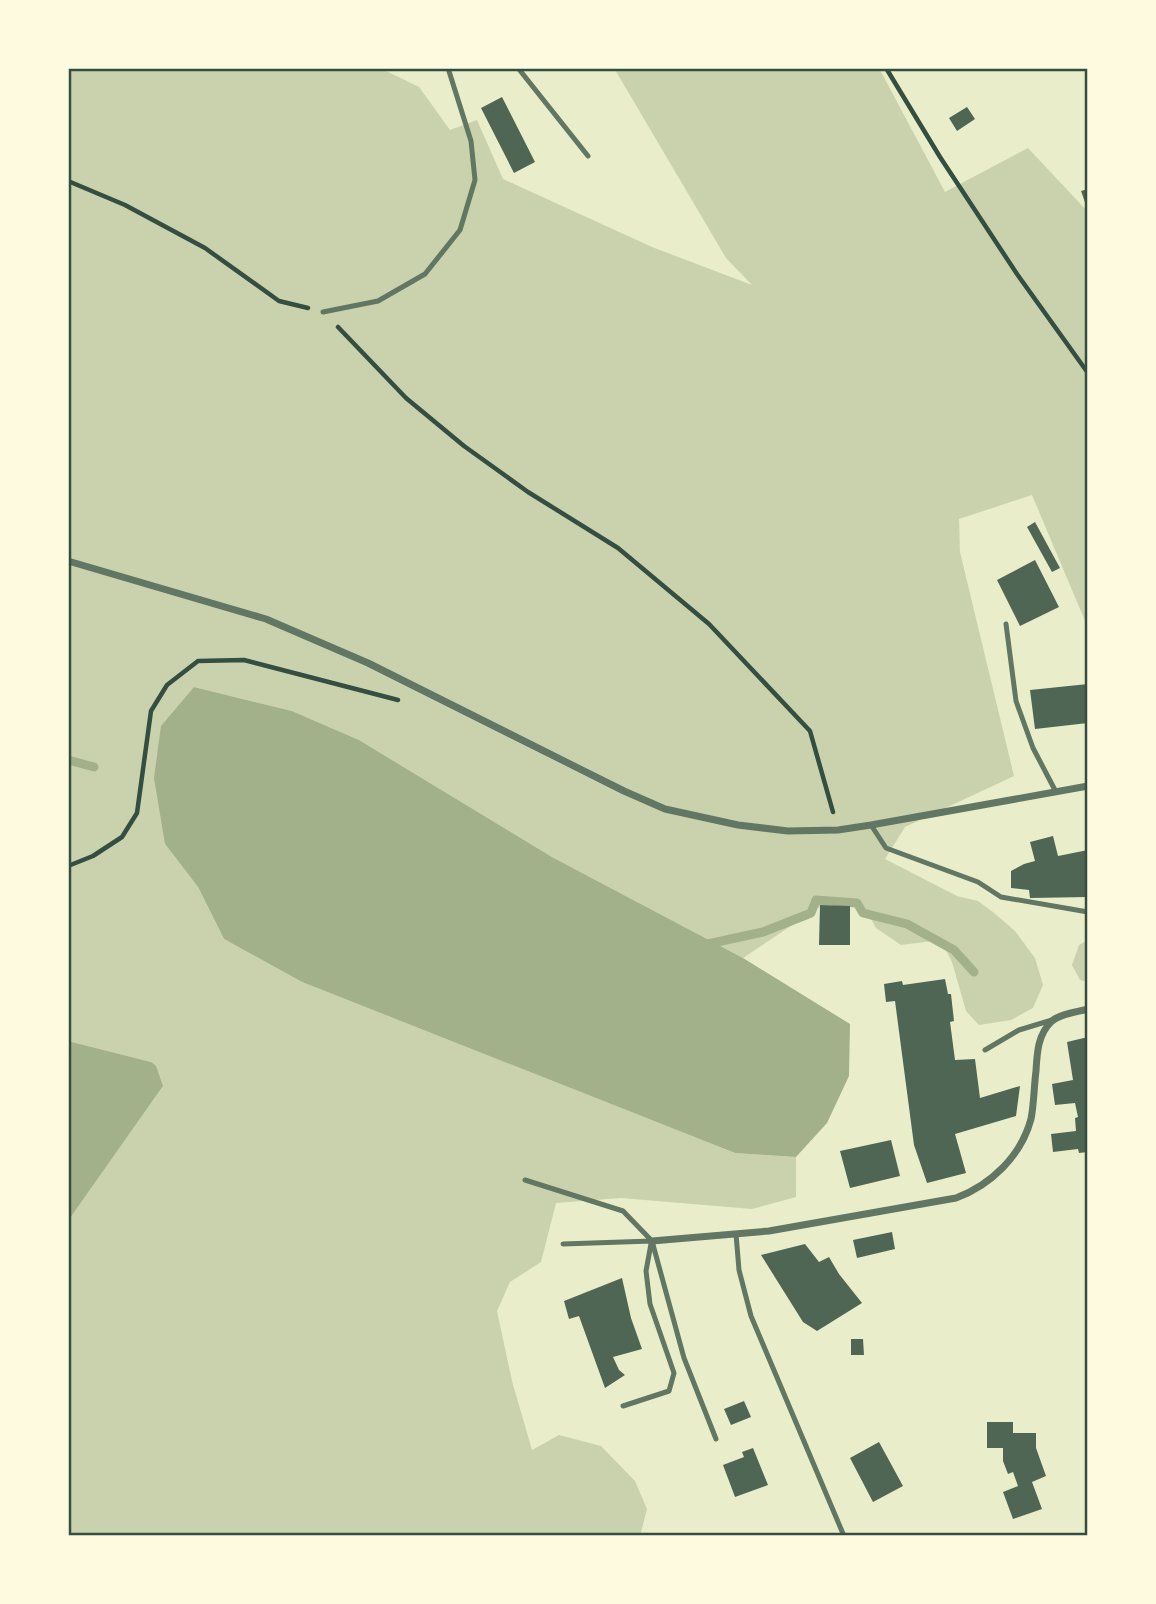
<svg xmlns="http://www.w3.org/2000/svg" width="1156" height="1604" font-family="Overpass,sans-serif">
	<style>
		.green { fill: #cad2ad }
		.water { fill: #a3b18a }
		.lines { fill: none; stroke-linecap: round; stroke-linejoin: round }
		.stream { stroke: #a3b18a; stroke-width: 9 }
		.building { fill: #4f6655 }
		.path { stroke: #344e41; stroke-width: 4.5 }
		.service { stroke: #617663; stroke-width: 5 }
		.minor { stroke: #617663; stroke-width: 7 }
		.neatline { fill: none; stroke: #344e41; stroke-width: 2.5 }
	</style>
	<rect width="100%" height="100%" fill="#e9edc9"/>
	<path class="green" d="M 68,68 L 380,68 L 419,87 L 450,130 L 477,120 L 503,179 L 652,247 L 752,285 L 726,258 L 614,68 L 879,68 L 945,192 L 1028,148 L 1088,212 L 1088,628 L 1032,495 L 959,519 L 960,552 L 1014,776 L 905,827 L 885,859 L 957,896 L 978,901 L 993,912 L 1015,931 L 1035,958 L 1043,985 L 1033,1008 L 1011,1020 L 979,1025 L 966,1011 L 952,962 L 941,940 L 901,945 L 876,928 L 861,901 L 833,898 L 743,958 L 552,857 L 359,740 L 292,711 L 194,687 L 165,844 L 198,887 L 224,939 L 302,982 L 735,1153 L 796,1157 L 796,1197 L 752,1209 L 621,1198 L 556,1203 L 541,1262 L 510,1282 L 497,1311 L 512,1381 L 532,1450 L 559,1435 L 601,1446 L 635,1481 L 647,1509 L 640,1536 L 68,1536 L 68,1221 L 163,1086 L 151,1062 L 68,1041 Z
		M 1088,940 L 1088,982 L 1080,980 L 1072,965 L 1079,945 Z"/>
	<path class="water" d="M 194,687 L 292,711 L 359,740 L 552,857 L 743,958 L 850,1024 L 849,1076 L 827,1123 L 796,1157 L 735,1153 L 302,982 L 224,939 L 198,887 L 165,844 L 154,778 L 161,726 Z
		M 68,1041 L 151,1062 L 156,1066 L 163,1086 L 68,1221 Z"/>
	<g class="lines">
		<path class="stream" d="M 68,760 L 94,767
			M 703,945 L 763,932 L 811,913 L 816,900 L 857,903 L 863,913 L 907,924 L 954,950 L 974,972"/>
	</g>
	<path class="building" d="M 502,97 L 535,162 L 514,173 L 481,108 Z
		M 967,107 L 975,119 L 957,131 L 949,118 Z
		M 1088,189 L 1088,208 L 1087,208 L 1081,191 Z
		M 1035,522 L 1060,568 L 1052,572 L 1027,527 Z
		M 1035,560 L 1059,607 L 1020,626 L 997,580 Z
		M 1088,684 L 1088,723 L 1035,729 L 1030,690 Z
		M 1053,836 L 1058,856 L 1088,850 L 1088,897 L 1030,898 L 1029,890 L 1011,888 L 1011,871 L 1024,864 L 1035,861 L 1030,842 Z
		M 820,905 L 850,906 L 850,945 L 819,945 Z
		M 945,979 L 948,994 L 951,994 L 954,1021 L 950,1022 L 955,1060 L 975,1059 L 980,1098 L 1020,1086 L 1016,1116 L 955,1134 L 966,1173 L 927,1183 L 914,1145 L 895,1001 L 886,1002 L 884,984 L 902,981 L 903,985 Z
		M 1088,1037 L 1088,1152 L 1079,1153 L 1078,1149 L 1053,1152 L 1051,1134 L 1076,1131 L 1075,1118 L 1078,1117 L 1075,1103 L 1055,1105 L 1052,1084 L 1073,1080 L 1067,1042 Z
		M 891,1140 L 900,1176 L 850,1188 L 840,1151 Z
		M 892,1232 L 895,1249 L 857,1258 L 853,1240 Z
		M 805,1244 L 819,1262 L 829,1257 L 839,1274 L 862,1303 L 817,1331 L 803,1322 L 761,1255 Z
		M 622,1278 L 631,1318 L 642,1349 L 613,1357 L 619,1370 L 625,1375 L 605,1388 L 579,1316 L 569,1319 L 564,1301 Z
		M 851,1339 L 863,1339 L 864,1355 L 851,1355 Z
		M 744,1401 L 751,1417 L 731,1425 L 724,1409 Z
		M 987,1422 L 1013,1422 L 1013,1433 L 1036,1433 L 1036,1448 L 1046,1476 L 1032,1482 L 1042,1509 L 1013,1519 L 1003,1492 L 1018,1486 L 1013,1472 L 1008,1474 L 1003,1461 L 1003,1448 L 987,1448 Z
		M 879,1442 L 903,1486 L 873,1502 L 850,1458 Z
		M 753,1448 L 768,1485 L 735,1497 L 723,1465 L 744,1457 L 742,1452 Z"/>
	<g class="lines">
		<path class="path" d="M 886,68 L 940,157 L 1017,274 L 1088,373
			M 68,181 L 125,205 L 205,248 L 279,301 L 308,308
			M 338,327 L 406,398 L 464,446 L 528,492 L 618,548 L 709,624 L 810,731 L 833,812
			M 68,866 L 93,856 L 122,837 L 137,813 L 151,711 L 167,685 L 198,661 L 244,660 L 398,700"/>
		<path class="service" d="M 518,68 L 588,156
			M 323,312 L 378,301 L 425,274 L 460,230 L 475,180 L 471,141 L 448,68
			M 1006,624 L 1016,701 L 1033,748 L 1056,792
			M 871,825 L 886,848 L 978,882 L 1001,897 L 1088,912
			M 985,1050 L 1019,1030 L 1052,1020
			M 525,1180 L 623,1211 L 652,1241 L 684,1358 L 716,1439
			M 736,1234 L 739,1270 L 751,1316 L 844,1536
			M 563,1244 L 652,1241
			M 623,1406 L 669,1391 L 674,1373 L 650,1304 L 646,1271 L 651,1244"/>
		<path class="minor" d="M 68,561 L 266,619 L 368,663 L 624,791 L 665,809 L 738,825 L 788,831 L 838,830 L 871,825 L 1088,786
			M 652,1241 L 769,1231 L 956,1198 C 991,1185 1021,1156 1031,1119 C 1034,1104 1034,1086 1036,1071 C 1037,1052 1038,1034 1052,1021 C 1060,1014 1077,1012 1088,1009"/>
	</g>
	<rect width="1156" height="1604" fill="none" stroke="#fefae0" stroke-width="140"/>
	<rect x="70" y="70" width="1016" height="1464" class="neatline"/>
</svg>
